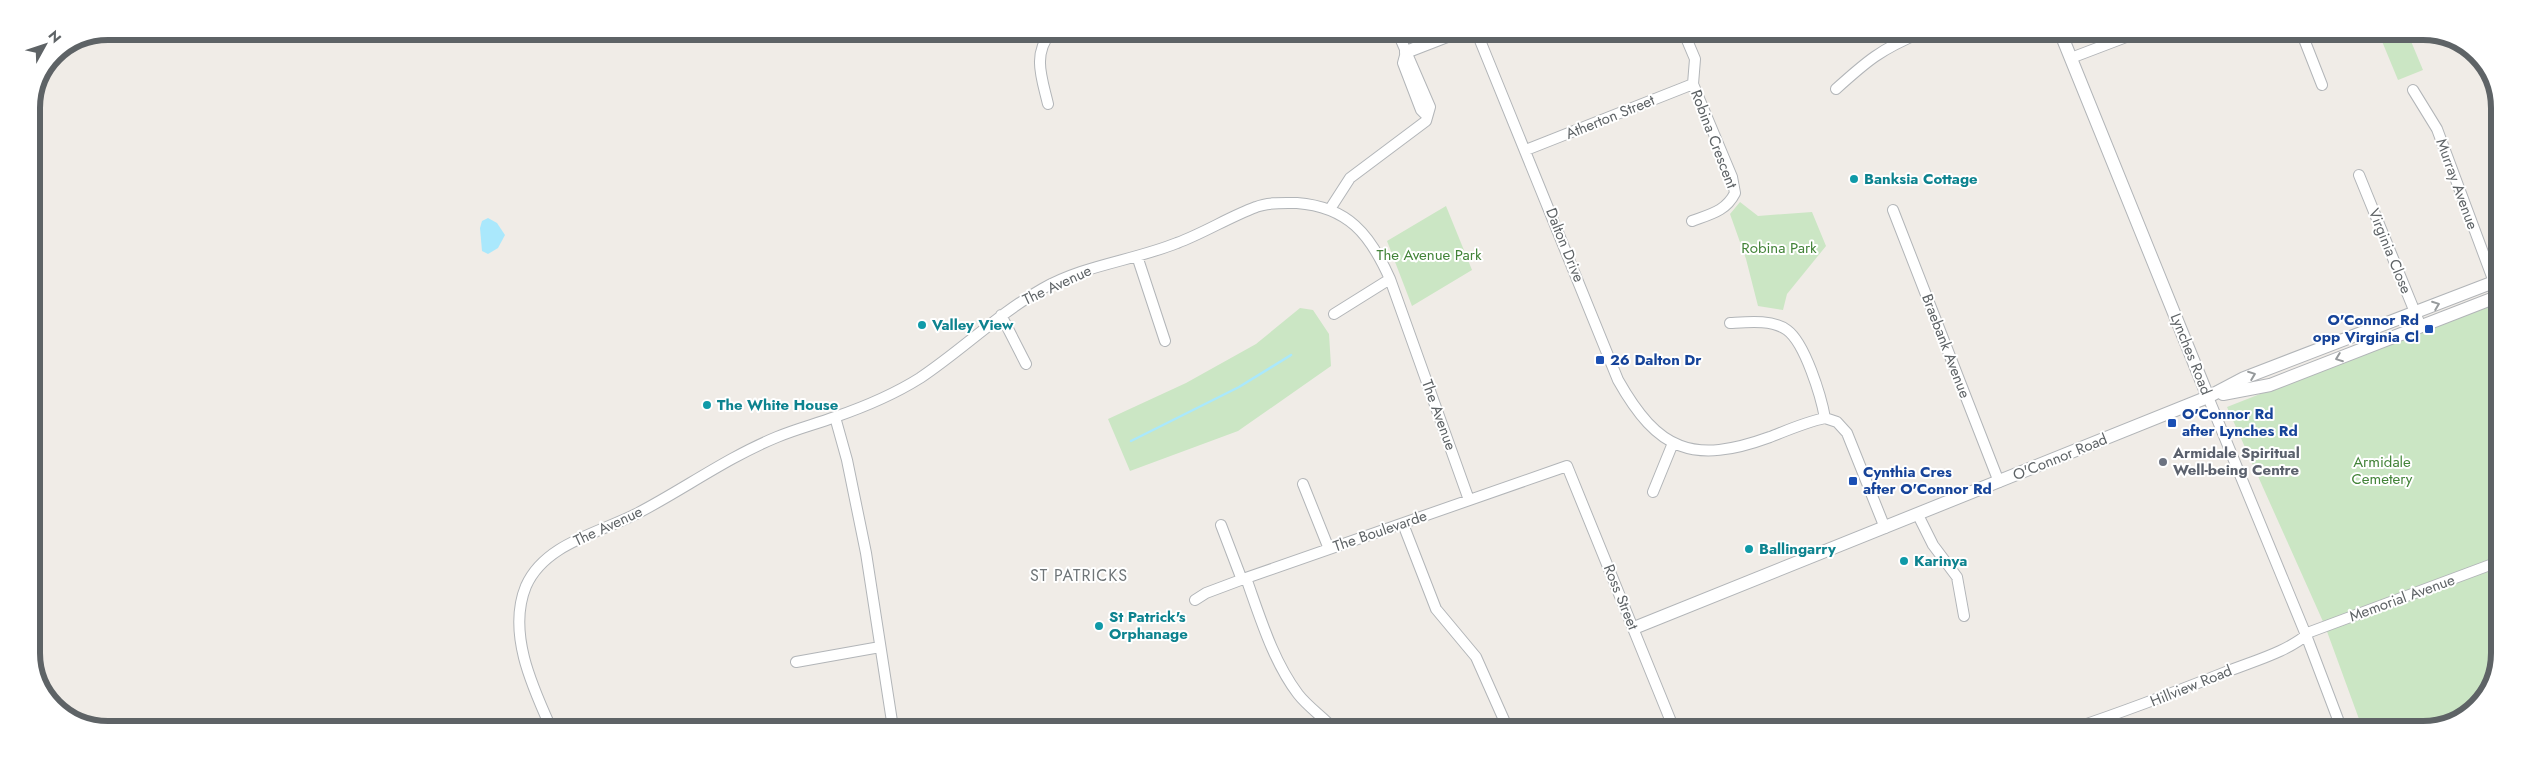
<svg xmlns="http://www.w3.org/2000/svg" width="2531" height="761" font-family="Jost,sans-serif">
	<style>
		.green { fill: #cbe6c4 }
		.water { fill: #aae8fc }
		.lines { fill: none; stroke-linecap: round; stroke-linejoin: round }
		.stream { stroke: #aae8fc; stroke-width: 2.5 }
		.minor-casing { stroke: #b2b5b8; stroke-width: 12 }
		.tertiary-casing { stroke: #b2b5b8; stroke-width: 14 }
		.minor { stroke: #fff; stroke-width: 10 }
		.tertiary { stroke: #fff; stroke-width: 12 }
		.oneway { stroke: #969a9c }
		.culture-dot { fill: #0f9aa8; stroke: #fff; stroke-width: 2 }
		.transit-dot { fill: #1a4fb4; stroke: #fff; stroke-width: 2 }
		.worship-dot { fill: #6b7280; stroke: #fff; stroke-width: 2 }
		.labels { text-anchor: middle; stroke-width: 4; stroke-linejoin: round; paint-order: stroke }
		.street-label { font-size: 15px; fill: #5e6366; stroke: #fff }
		.culture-label { font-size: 15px; font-weight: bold; fill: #0d838f; stroke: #fff; text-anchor: start }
		.park-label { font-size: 15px; fill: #428338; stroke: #fff }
		.transit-label { font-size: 15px; font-weight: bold; fill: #164399; stroke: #fff; text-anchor: start }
		.worship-label { font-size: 15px; font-weight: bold; fill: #5b616d; stroke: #fff; text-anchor: start }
		.neighbourhood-label { font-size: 16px; letter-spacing: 1px; fill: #6f7578; stroke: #fff }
		.rim { fill: none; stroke: #5e6366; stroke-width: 6 }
	</style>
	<rect width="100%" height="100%" fill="#f0ece7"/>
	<path class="green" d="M 2379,34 L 2408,34 L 2423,70 L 2398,80 Z
		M 1740,202 L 1758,216 L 1812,212 L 1826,246 L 1787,294 L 1783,310 L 1758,306 L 1746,259 L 1730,214 Z
		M 1446,206 L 1472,270 L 1412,306 L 1387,241 Z
		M 2499,300 L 2497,673 L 2469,714 L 2423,730 L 2363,730 L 2325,626 L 2227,407 Z
		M 1300,308 L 1313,310 L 1329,334 L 1331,366 L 1238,431 L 1130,471 L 1108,419 L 1186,383 L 1256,344 Z"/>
	<path class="water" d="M 488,218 L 497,223 L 505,235 L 498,248 L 488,254 L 482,251 L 480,228 L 482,221 Z"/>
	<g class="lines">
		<path class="stream" d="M 1131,441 L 1239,387 L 1291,355"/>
		<defs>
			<path id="minor" d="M 1477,33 L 1618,380 C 1658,451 1693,465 1770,437 C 1788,430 1806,422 1825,418
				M 1684,33 L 1695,59 L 1693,84 L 1732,177 L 1735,193 C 1726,211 1711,214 1692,221
				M 2302,34 L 2322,85
				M 1406,52 L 1403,63 L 1421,110 L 1427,116
				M 2071,58 L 2134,34
				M 1836,89 C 1867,61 1881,49 1920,33
				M 2413,90 L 2437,129 L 2494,282
				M 1048,104 C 1042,78 1032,55 1051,32
				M 1526,150 L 1693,84
				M 2359,175 L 2421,327
				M 1330,209 L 1350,178 L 1426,121 L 1430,107 L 1398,33
				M 1893,210 L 1999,482
				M 1137,256 L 1165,341
				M 1334,314 L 1390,279
				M 1001,315 L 1026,364
				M 1730,323 C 1747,322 1772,319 1787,330 C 1805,343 1821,396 1825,418
				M 2208,397 L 2306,635 L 2342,730
				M 835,417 C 864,407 893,395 920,378 C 962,350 998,314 1042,289 C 1084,265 1132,261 1177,243 C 1204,233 1229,217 1256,207 C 1268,202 1284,203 1297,203 C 1348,207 1370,234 1390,279 L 1469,500
				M 1825,418 L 1837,422 L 1847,433 L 1885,528
				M 1303,484 L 1329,549
				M 1653,492 L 1673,443
				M 1918,515 L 1933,545 L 1957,577 L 1964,616
				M 1403,524 L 1436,609 L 1476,657 L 1508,729
				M 1221,525 L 1242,580
				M 1246,578 C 1260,617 1273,661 1298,694 C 1308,707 1322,716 1333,728
				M 1195,600 L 1206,593 L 1246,578 L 1567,466 L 1674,729
				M 796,662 L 880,647
				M 551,728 C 532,686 507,632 526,586 C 545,543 600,533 638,513 C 684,489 728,457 777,437 C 796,429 816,424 835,417 L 847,460 L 866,553 L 893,728
				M 2072,729 C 2126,711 2178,691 2231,670 C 2257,660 2289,651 2310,632 L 2498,562"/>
			<path id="tertiary" d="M 2061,34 L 2208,397
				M 1406,52 L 1455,33
				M 2223,394 L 2270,385 L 2499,296
				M 1634,628 L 2208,397 L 2244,378 L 2499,280"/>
		</defs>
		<use href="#minor" class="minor-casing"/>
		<use href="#tertiary" class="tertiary-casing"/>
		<use href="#minor" class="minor"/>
		<use href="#tertiary" class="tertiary"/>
	</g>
	<defs><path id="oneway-chevron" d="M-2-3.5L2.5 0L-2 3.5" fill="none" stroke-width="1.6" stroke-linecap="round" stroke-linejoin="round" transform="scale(1.25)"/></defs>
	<g class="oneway">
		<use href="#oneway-chevron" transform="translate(2436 305) rotate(-21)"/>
		<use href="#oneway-chevron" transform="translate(2339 358) rotate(159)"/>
		<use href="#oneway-chevron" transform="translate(2252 375) rotate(-21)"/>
	</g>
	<g class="culture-dot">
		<circle cx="1854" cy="179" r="5"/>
		<circle cx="922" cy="325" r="5"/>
		<circle cx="707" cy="405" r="5"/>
		<circle cx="1749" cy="549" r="5"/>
		<circle cx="1904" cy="561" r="5"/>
		<circle cx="1099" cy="626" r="5"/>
	</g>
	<g class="transit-dot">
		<rect x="2424" y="324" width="10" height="10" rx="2.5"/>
		<rect x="1595" y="355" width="10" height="10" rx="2.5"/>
		<rect x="2167" y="418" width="10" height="10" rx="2.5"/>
		<rect x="1848" y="476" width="10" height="10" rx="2.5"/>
	</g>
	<circle class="worship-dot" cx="2163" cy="462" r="5"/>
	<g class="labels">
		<g class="street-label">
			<text transform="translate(1610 117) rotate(-22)" y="5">Atherton Street</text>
			<text transform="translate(1714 139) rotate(69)" y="5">Robina Crescent</text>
			<text transform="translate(2457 184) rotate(70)" y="5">Murray Avenue</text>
			<text transform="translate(1565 245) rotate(68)" y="5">Dalton Drive</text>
			<text transform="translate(2390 251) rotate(68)" y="5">Virginia Close</text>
			<text transform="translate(1057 285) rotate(-25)" y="5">The Avenue</text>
			<text transform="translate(1946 346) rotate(69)" y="5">Braebank Avenue</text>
			<text transform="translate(2191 354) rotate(68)" y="5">Lynches Road</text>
			<text transform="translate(1439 415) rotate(70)" y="5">The Avenue</text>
			<text transform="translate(2060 457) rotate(-22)" y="5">O'Connor Road</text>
			<text transform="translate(608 526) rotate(-25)" y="5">The Avenue</text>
			<text transform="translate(1380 531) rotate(-19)" y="5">The Boulevarde</text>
			<text transform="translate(1621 597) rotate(68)" y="5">Ross Street</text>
			<text transform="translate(2402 598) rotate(-20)" y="5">Memorial Avenue</text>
			<text transform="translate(2191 686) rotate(-22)" y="5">Hillview Road</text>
		</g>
		<g class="culture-label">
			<text x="1864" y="184">Banksia Cottage</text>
			<text x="932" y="330">Valley View</text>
			<text x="717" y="410">The White House</text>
			<text x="1759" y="554">Ballingarry</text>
			<text x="1914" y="566">Karinya</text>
			<text x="1109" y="622">St Patrick's<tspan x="1109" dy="17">Orphanage</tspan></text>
		</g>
		<g class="park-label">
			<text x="1779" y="253">Robina Park</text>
			<text x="1429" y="260">The Avenue Park</text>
			<text x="2382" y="467">Armidale<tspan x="2382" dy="17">Cemetery</tspan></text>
		</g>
		<g class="transit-label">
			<text x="2419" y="325" text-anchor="end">O'Connor Rd<tspan x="2419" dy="17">opp Virginia Cl</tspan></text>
			<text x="1610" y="365">26 Dalton Dr</text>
			<text x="2182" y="419">O'Connor Rd<tspan x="2182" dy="17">after Lynches Rd</tspan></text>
			<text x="1863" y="477">Cynthia Cres<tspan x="1863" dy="17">after O'Connor Rd</tspan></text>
		</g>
		<g class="worship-label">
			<text x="2173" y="458">Armidale Spiritual<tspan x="2173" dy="17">Well-being Centre</tspan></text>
		</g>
		<g class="neighbourhood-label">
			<text x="1079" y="581">ST PATRICKS</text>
		</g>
	</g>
	<path d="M0 0H2531V761H0ZM108 40H2423A68 68 0 0 1 2491 108V653A68 68 0 0 1 2423 721H108A68 68 0 0 1 40 653V108A68 68 0 0 1 108 40Z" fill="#fff" fill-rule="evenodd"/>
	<path class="rim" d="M108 40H2423A68 68 0 0 1 2491 108V653A68 68 0 0 1 2423 721H108A68 68 0 0 1 40 653V108A68 68 0 0 1 108 40Z"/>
	<g transform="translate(45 45) rotate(50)" stroke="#ffffff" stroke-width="4" paint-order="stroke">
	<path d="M0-4L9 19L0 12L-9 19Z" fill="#5e6366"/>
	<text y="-8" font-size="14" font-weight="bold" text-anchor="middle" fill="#5e6366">N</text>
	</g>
</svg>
